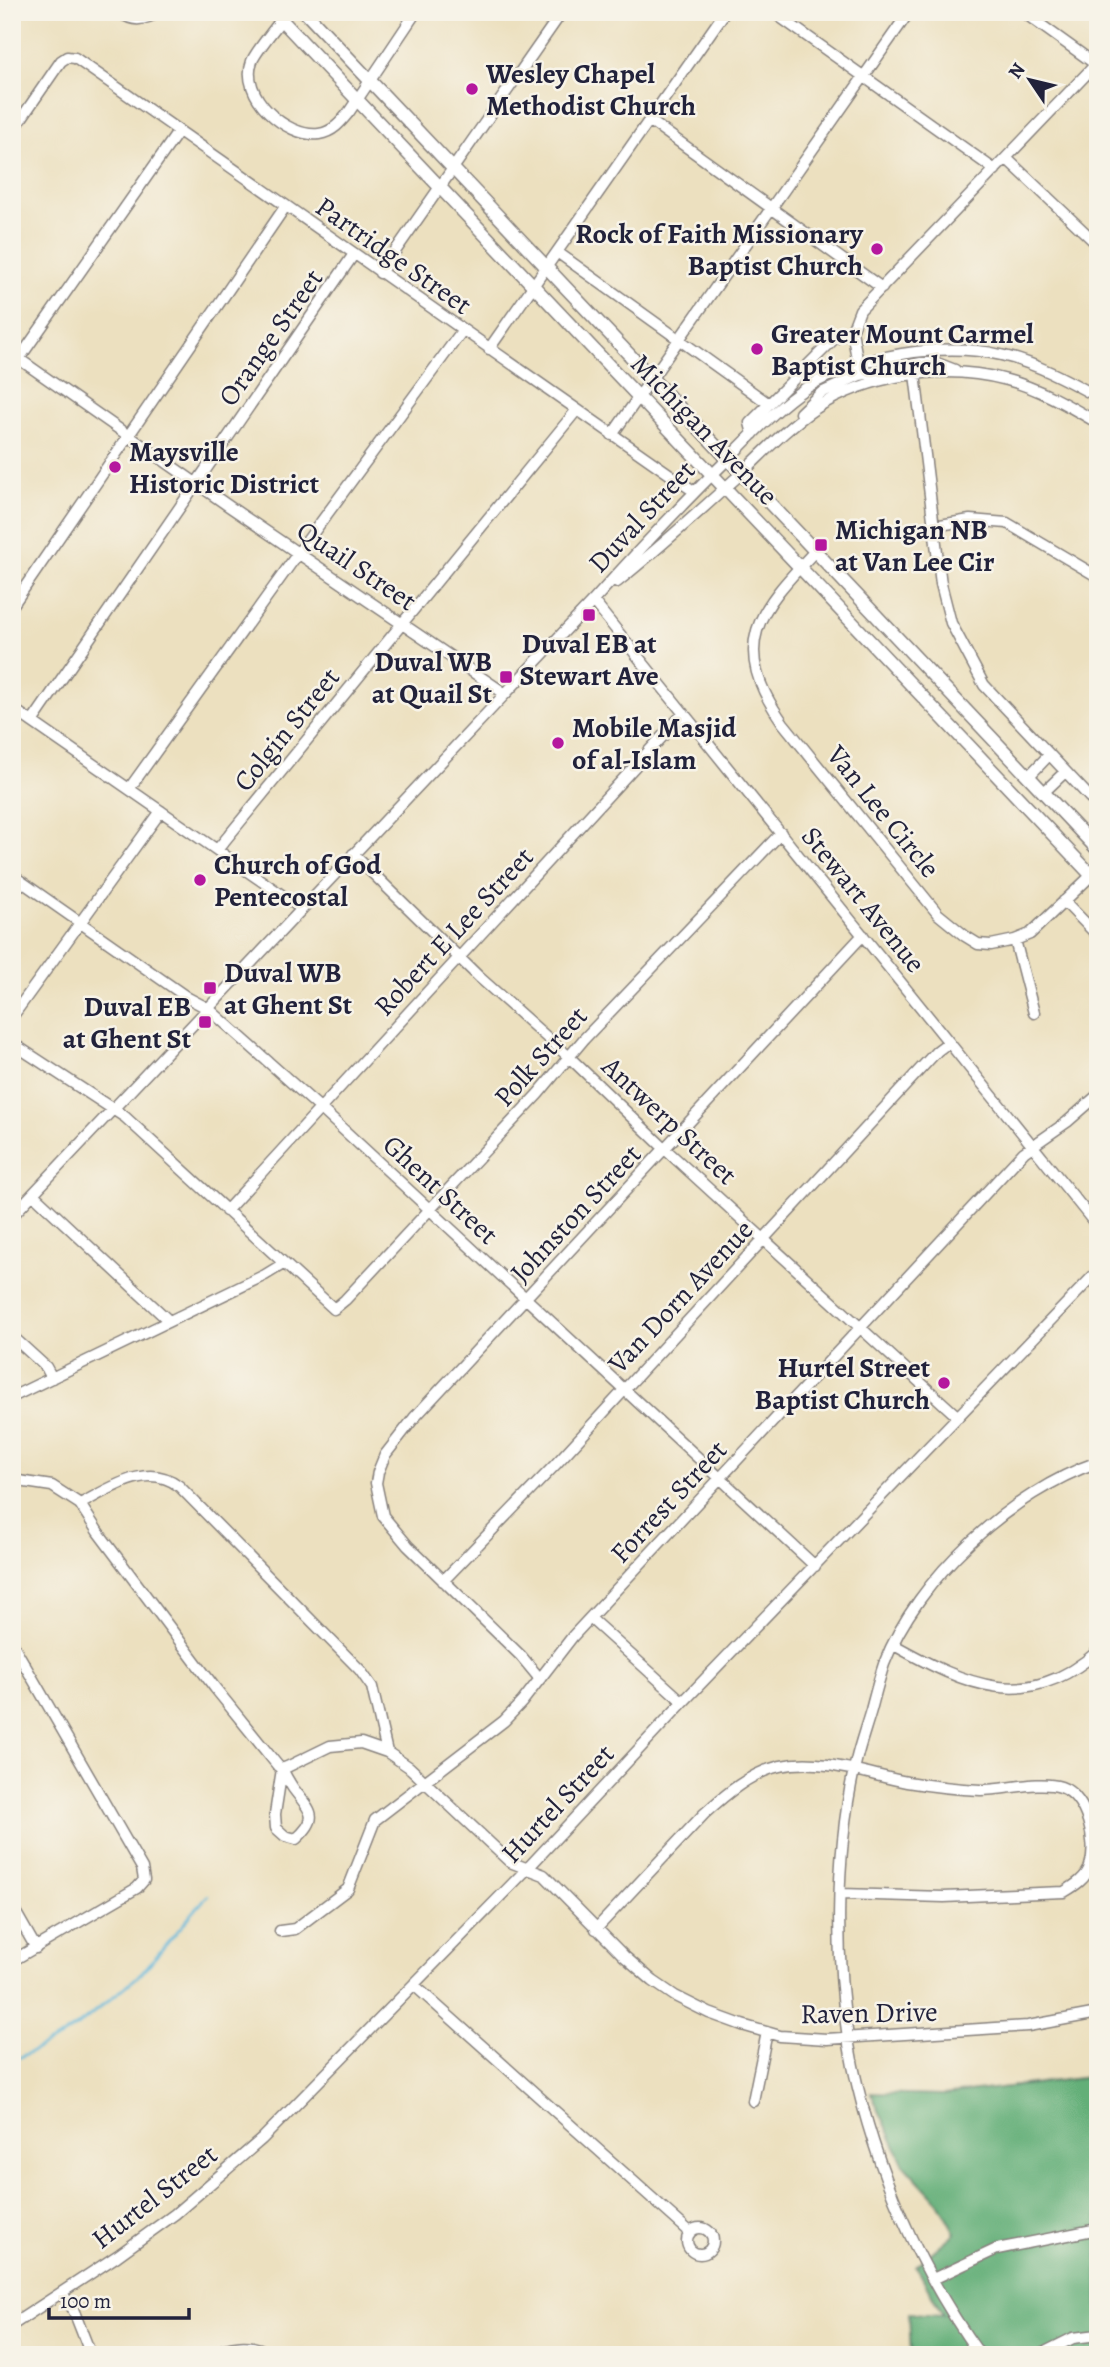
<svg xmlns="http://www.w3.org/2000/svg" width="1110" height="2367" font-family="Alegreya,serif">
	<style>
		.forest { fill: #64af78; stroke: #43685a; stroke-width: 2 }
		.lines { fill: none; stroke-linecap: round; stroke-linejoin: round }
		.stream { stroke: #5eb7dc; stroke-width: 2.5 }
		.minor-casing { stroke: #87817d; stroke-width: 13 }
		.major-casing { stroke: #87817d; stroke-width: 15 }
		.minor { stroke: #fff; stroke-width: 10 }
		.major { stroke: #fff; stroke-width: 12 }
		.poi-dot { fill: #b5179e; stroke: #f7f3e8; stroke-width: 2.5 }
		.labels { text-anchor: middle; stroke-width: 5; stroke-linejoin: round; paint-order: stroke }
		.poi-label { font-size: 28px; font-weight: bold; fill: #22223b; stroke: #f7f3e8; text-anchor: start }
		.street-label { font-size: 28px; fill: #22223b; stroke: #f7f3e8 }
	</style>
	<rect width="100%" height="100%" fill="#f7f3e8"/>
	<filter id="ink" filterUnits="userSpaceOnUse"><feTurbulence type="fractalNoise" baseFrequency=".0143" numOctaves="2"/><feDisplacementMap in="SourceGraphic" scale="14" xChannelSelector="R" yChannelSelector="G"/><feConvolveMatrix kernelMatrix="1 2 1 2 8 2 1 2 1" color-interpolation-filters="sRGB"/></filter>
	<filter id="wash" filterUnits="userSpaceOnUse"><feTurbulence type="fractalNoise" baseFrequency=".00686" numOctaves="4" result="noise"/><feDisplacementMap in="SourceGraphic" scale="28" xChannelSelector="R" yChannelSelector="G"/><feGaussianBlur stdDeviation="1.57" result="paint"/><feColorMatrix in="noise" values="0 0 0 0 0 0 0 0 0 0 0 0 0 0 0 0 0 1.4 0 .05"/><feComposite in="paint" operator="in"/></filter>
	<g filter="url(#wash)">
		<rect width="100%" height="100%" fill="#ece0bf"/>
		<path class="forest" d="M 1098,2076 L 1098,2355 L 911,2355 L 909,2313 L 943,2315 L 916,2266 L 955,2233 L 938,2202 L 904,2165 L 871,2093 L 943,2095 Z"/>
		<g class="lines">
			<path class="stream" d="M 12,2061 L 59,2038 L 77,2026 L 141,1974 L 208,1895"/>
		</g>
	</g>
	<g filter="url(#ink)">
		<g class="lines">
			<defs>
				<path id="minor" d="M 119,12 C 134,23 144,20 160,12
					M 287,12 C 278,25 258,48 252,61 C 239,95 286,138 319,134 C 333,132 341,122 349,112 L 416,12
					M 773,12 L 995,170
					M 1023,12 L 1098,66
					M 649,120 L 882,288
					M 12,132 L 61,61 L 67,57 L 75,58 L 695,492
					M 1006,158 L 1098,245
					M 557,252 L 769,404
					M 380,273 L 562,12
					M 489,349 L 725,12
					M 12,354 L 230,507 L 504,693
					M 12,369 L 178,132
					M 915,374 L 941,584 L 951,623 L 984,685 L 1098,806
					M 860,375 L 852,331 L 860,310 L 1098,62
					M 800,413 L 821,393 L 860,375 L 921,363 L 937,363 L 955,370
					M 753,434 L 750,423 L 834,339 L 852,331
					M 612,435 L 909,12
					M 934,526 L 970,520 L 1007,523 L 1095,575
					M 816,550 C 758,611 728,645 783,723 L 938,914 L 965,936 L 978,944 L 991,945 L 1015,940 L 1030,934 L 1098,869
					M 617,582 C 661,547 703,508 745,470 C 767,449 788,427 813,410 C 868,374 943,363 1007,380 C 1039,388 1069,406 1098,423
					M 593,601 L 1098,1227
					M 12,606 L 285,207
					M 12,708 L 302,909
					M 32,722 L 354,254
					M 1029,776 L 1049,755
					M 129,789 L 299,552 L 462,331
					M 1044,792 L 1065,772
					M 217,850 L 576,411
					M 353,854 L 479,977 L 569,1057 L 665,1149 L 958,1417
					M 12,875 L 188,998 L 209,1009 L 320,1108 L 815,1566
					M 1064,901 L 1098,936
					M 1015,940 L 1034,1013
					M 12,1017 L 161,811
					M 12,1043 L 125,1117 L 334,1309 L 345,1300 L 538,1094 L 584,1039 L 781,833
					M 33,1194 L 169,1321
					M 226,1211 L 684,713
					M 12,1216 L 593,601 C 637,552 681,505 728,459 C 753,434 777,407 806,388 C 857,356 942,341 1001,355 C 1036,363 1067,380 1098,397
					M 12,1336 L 46,1367 L 52,1378
					M 12,1397 L 265,1275 L 283,1264
					M 12,1480 L 52,1486 L 80,1504 L 98,1532 L 215,1688 L 278,1766 L 282,1769 L 287,1767 L 330,1746 L 361,1743 L 387,1752 L 409,1767 L 510,1862 L 544,1875 L 624,1956 L 653,1981 L 675,1996 L 709,2013 L 742,2025 L 780,2036 L 827,2039 L 1028,2026 L 1098,2013
					M 80,1504 C 110,1489 147,1461 179,1486 L 360,1670 L 372,1687 L 387,1752
					M 443,1581 L 555,1465 L 937,1051 L 949,1042
					M 590,1618 L 683,1702
					M 12,1643 L 142,1868 L 144,1880 L 137,1888 L 12,1961
					M 894,1645 C 966,1685 1027,1714 1098,1651
					M 540,1679 L 521,1656 L 408,1546 L 383,1516 L 376,1483 L 378,1472 L 385,1455 L 414,1418 L 863,935
					M 282,1769 C 285,1775 289,1782 293,1788 C 309,1810 322,1816 296,1839 L 285,1836 L 276,1828 L 275,1814 Z
					M 12,1906 L 36,1948
					M 596,1929 L 704,1814 C 726,1794 750,1773 780,1766 C 821,1757 866,1774 907,1782 C 931,1786 957,1789 981,1790 C 1005,1790 1039,1780 1061,1787 C 1087,1796 1098,1843 1090,1866 C 1087,1878 1074,1886 1064,1892 L 944,1897 L 841,1894
					M 280,1931 L 295,1929 L 348,1889 L 375,1820 L 504,1721 L 522,1702 L 573,1636 L 1024,1152 L 1067,1122 L 1098,1095
					M 414,1985 L 690,2232
					M 753,2101 L 767,2032
					M687 2241a13 13 0 1 1 26 0a13 13 0 1 1-26 0Z
					M 933,2279 L 997,2249 L 1098,2229
					M 62,2293 L 73,2309 L 91,2355
					M 12,2325 L 117,2256 L 175,2214 L 262,2139 L 527,1869 L 683,1702 L 1098,1271
					M 210,2355 C 228,2346 253,2341 269,2355
					M 980,2355 C 919,2270 875,2169 853,2066 C 834,1972 834,1854 856,1761 C 860,1744 866,1727 871,1710 C 875,1695 879,1679 884,1664 C 917,1578 1011,1492 1098,1462
					M 1039,2355 L 1073,2338 L 1098,2335"/>
				<path id="major" d="M 274,12 L 1098,882
					M 305,12 L 1098,850"/>
			</defs>
			<use href="#minor" class="minor-casing"/>
			<use href="#major" class="major-casing"/>
			<use href="#minor" class="minor"/>
			<use href="#major" class="major"/>
		</g>
	</g>
	<g class="poi-dot">
		<circle cx="472" cy="89" r="7"/>
		<circle cx="877" cy="249" r="7"/>
		<circle cx="757" cy="349" r="7"/>
		<circle cx="115" cy="467" r="7"/>
		<rect x="814" y="538" width="14" height="14" rx="3.5"/>
		<rect x="582" y="608" width="14" height="14" rx="3.5"/>
		<rect x="499" y="670" width="14" height="14" rx="3.5"/>
		<circle cx="558" cy="743" r="7"/>
		<circle cx="200" cy="880" r="7"/>
		<rect x="203" y="981" width="14" height="14" rx="3.5"/>
		<rect x="198" y="1015" width="14" height="14" rx="3.5"/>
		<circle cx="944" cy="1383" r="7"/>
	</g>
	<g class="labels">
		<g class="poi-label">
			<text x="486" y="83">Wesley Chapel<tspan x="486" dy="32">Methodist Church</tspan></text>
			<text x="863" y="243" text-anchor="end">Rock of Faith Missionary<tspan x="863" dy="32">Baptist Church</tspan></text>
			<text x="771" y="343">Greater Mount Carmel<tspan x="771" dy="32">Baptist Church</tspan></text>
			<text x="129" y="461">Maysville<tspan x="129" dy="32">Historic District</tspan></text>
			<text x="835" y="539">Michigan NB<tspan x="835" dy="32">at Van Lee Cir</tspan></text>
			<text x="589" y="653" text-anchor="middle">Duval EB at<tspan x="589" dy="32">Stewart Ave</tspan></text>
			<text x="492" y="671" text-anchor="end">Duval WB<tspan x="492" dy="32">at Quail St</tspan></text>
			<text x="572" y="737">Mobile Masjid<tspan x="572" dy="32">of al-Islam</tspan></text>
			<text x="214" y="874">Church of God<tspan x="214" dy="32">Pentecostal</tspan></text>
			<text x="224" y="982">Duval WB<tspan x="224" dy="32">at Ghent St</tspan></text>
			<text x="191" y="1016" text-anchor="end">Duval EB<tspan x="191" dy="32">at Ghent St</tspan></text>
			<text x="930" y="1377" text-anchor="end">Hurtel Street<tspan x="930" dy="32">Baptist Church</tspan></text>
		</g>
		<g class="street-label">
			<text transform="translate(394 255) rotate(35)" y="10">Partridge Street</text>
			<text transform="translate(270 337) rotate(-55)" y="10">Orange Street</text>
			<text transform="translate(705 429) rotate(46)" y="10">Michigan Avenue</text>
			<text transform="translate(641 516) rotate(-47)" y="10">Duval Street</text>
			<text transform="translate(357 565) rotate(34)" y="10">Quail Street</text>
			<text transform="translate(286 729) rotate(-51)" y="10">Colgin Street</text>
			<text transform="translate(884 811) rotate(51)" y="10">Van Lee Circle</text>
			<text transform="translate(864 899) rotate(51)" y="10">Stewart Avenue</text>
			<text transform="translate(453 931) rotate(-47)" y="10">Robert E Lee Street</text>
			<text transform="translate(540 1056) rotate(-48)" y="10">Polk Street</text>
			<text transform="translate(670 1120) rotate(43)" y="10">Antwerp Street</text>
			<text transform="translate(441 1189) rotate(43)" y="10">Ghent Street</text>
			<text transform="translate(575 1213) rotate(-47)" y="10">Johnston Street</text>
			<text transform="translate(680 1296) rotate(-47)" y="10">Van Dorn Avenue</text>
			<text transform="translate(668 1501) rotate(-47)" y="10">Forrest Street</text>
			<text transform="translate(557 1803) rotate(-47)" y="10">Hurtel Street</text>
			<text transform="translate(869 2012) rotate(-1)" y="10">Raven Drive</text>
			<text transform="translate(154 2196) rotate(-38)" y="10">Hurtel Street</text>
		</g>
	</g>
	<rect width="1110" height="2367" fill="none" stroke="#f7f3e8" stroke-width="42"/>
	<g transform="translate(1030 80) rotate(305)" stroke="#f7f3e8" stroke-width="5" paint-order="stroke">
	<path d="M0-5L12 26L0 18L-12 26Z" fill="#22223b"/>
	<text y="-10" font-size="19" font-weight="bold" text-anchor="middle" fill="#22223b">N</text>
	</g>
	<path d="M49 2308v10h140v-10" fill="none" stroke="#22223b" stroke-width="3.5"/>
	<text x="60" y="2308" font-size="21" fill="#22223b" stroke="#f7f3e8" stroke-width="5" paint-order="stroke">100 m</text>
</svg>
